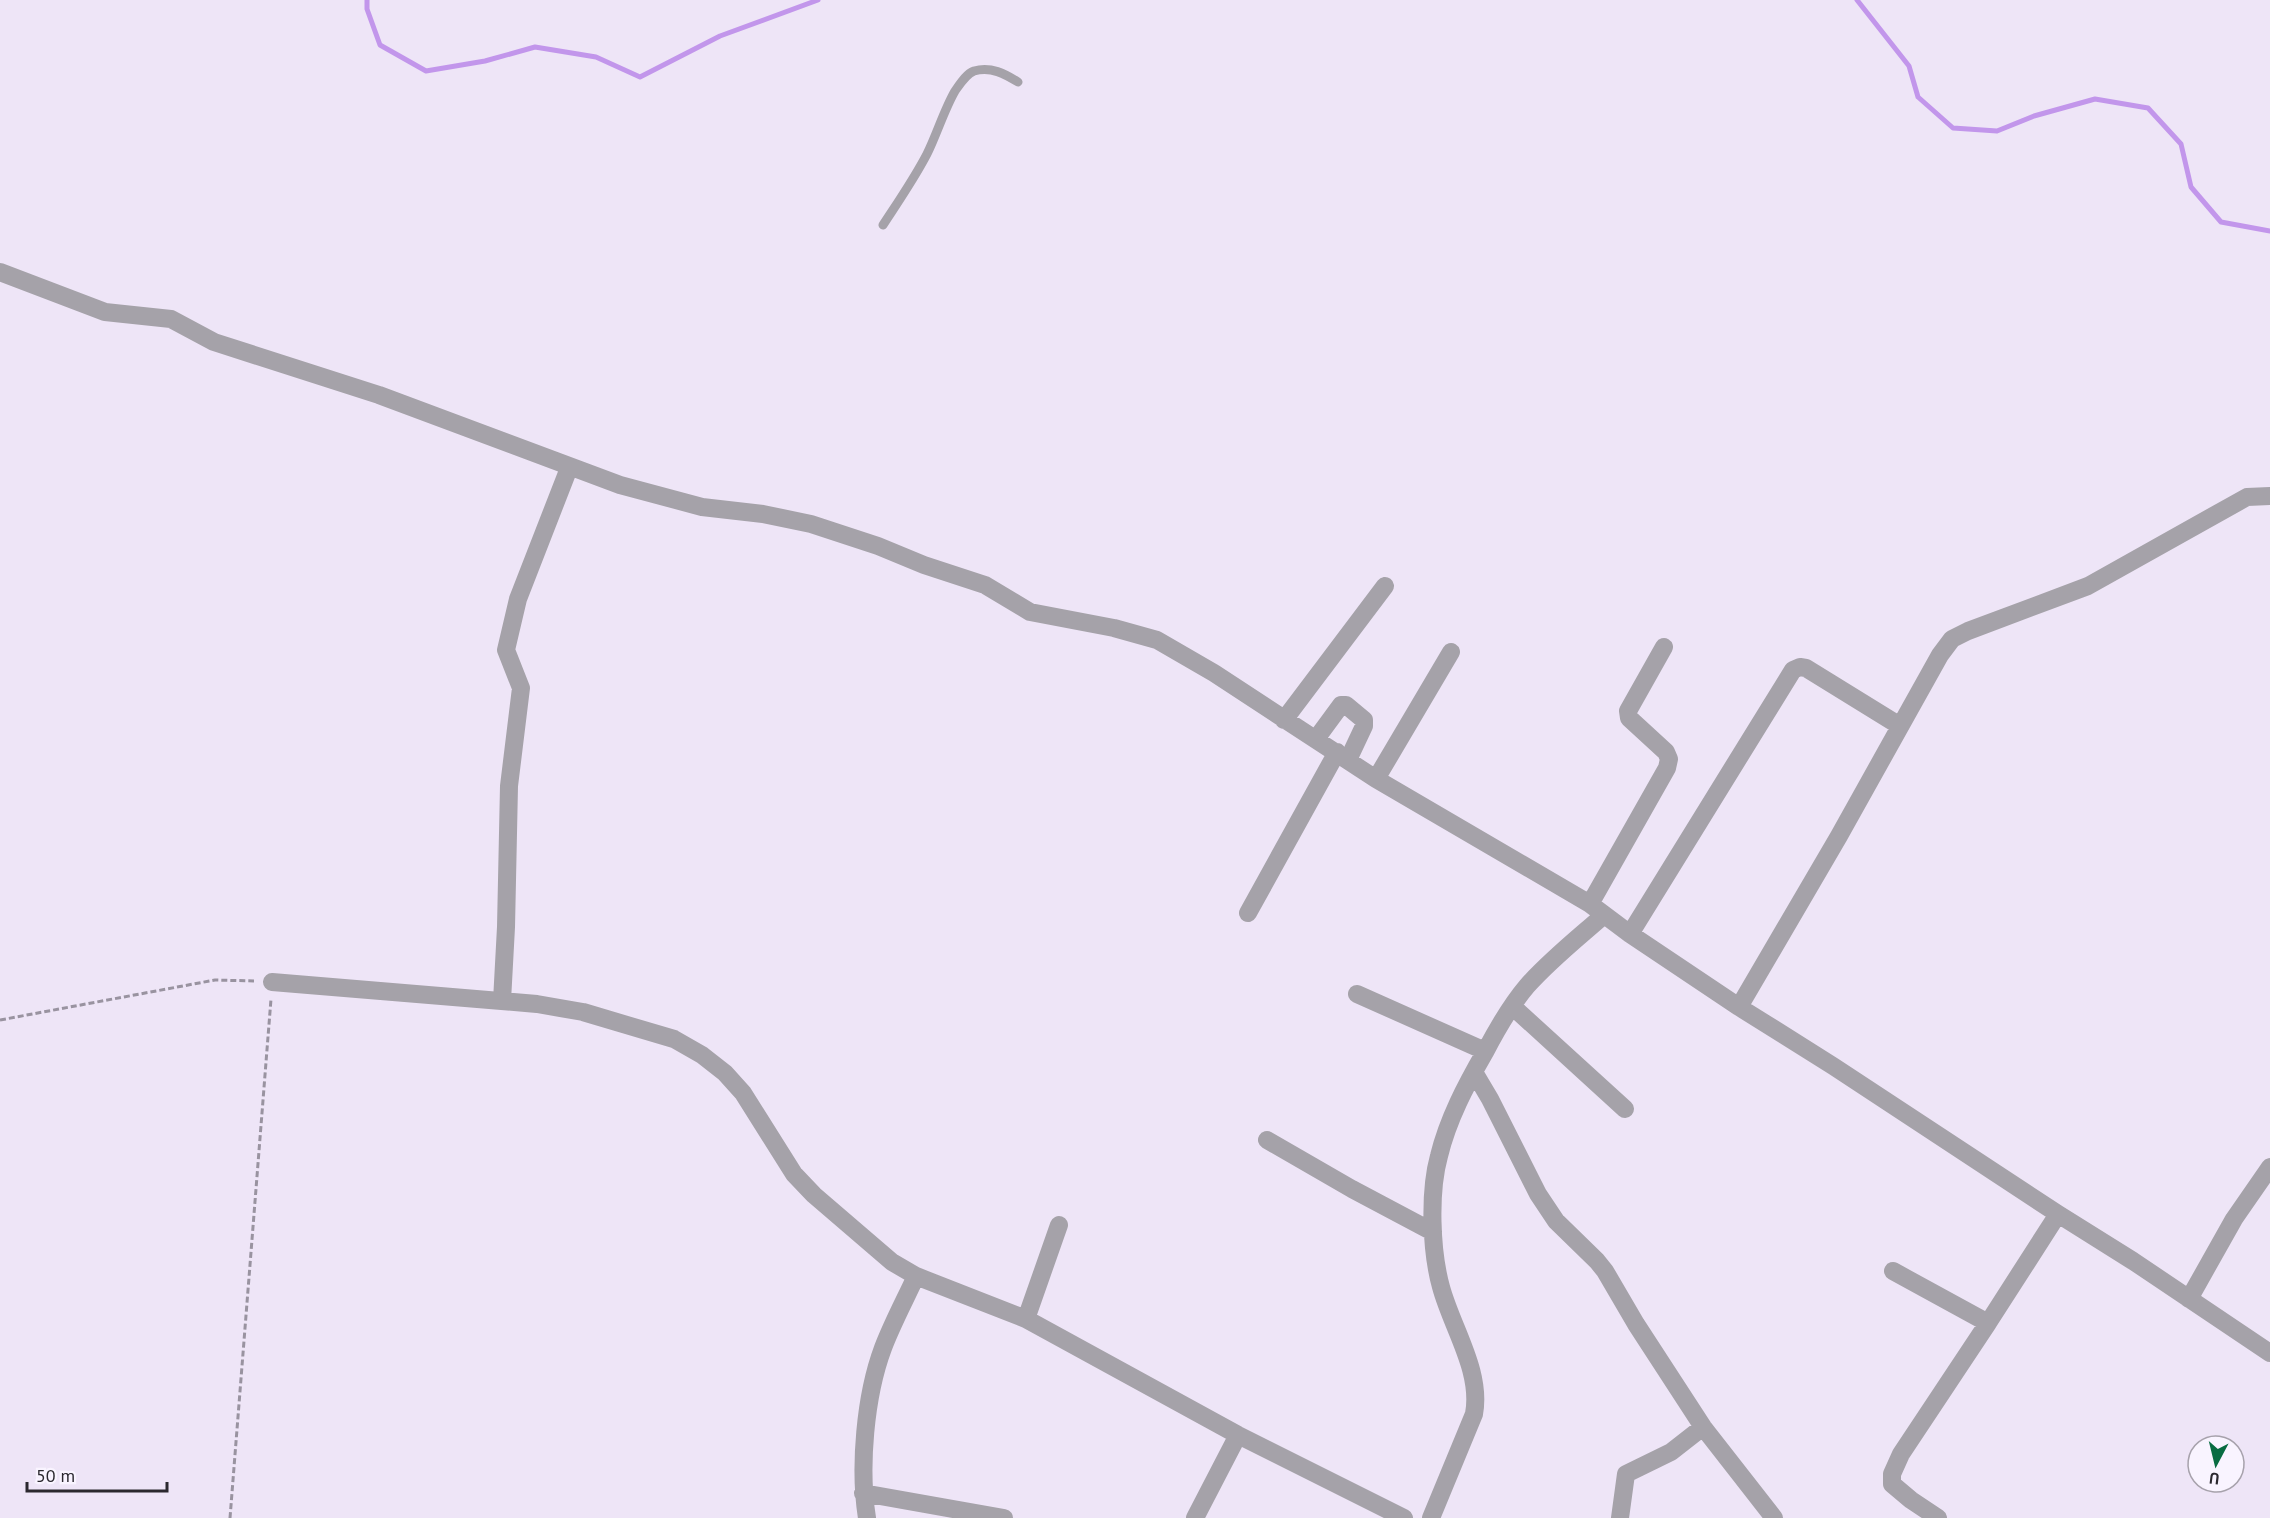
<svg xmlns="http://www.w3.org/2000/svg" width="2270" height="1518" font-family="'PT Sans',sans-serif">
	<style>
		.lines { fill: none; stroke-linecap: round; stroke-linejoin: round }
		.stream { stroke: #c296eb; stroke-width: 5 }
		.path { stroke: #9993a0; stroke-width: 3; stroke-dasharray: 6 3; stroke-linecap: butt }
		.lane { stroke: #a5a2a9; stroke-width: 9 }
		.street { stroke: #a5a2a9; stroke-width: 18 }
	</style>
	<rect width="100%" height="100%" fill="#eee5f7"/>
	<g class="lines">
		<path class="stream" d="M 367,0 L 367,9 L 380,45 L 426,71 L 485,61 L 535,47 L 596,57 L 640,77 L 720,36 L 818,0
			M 1857,0 L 1909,66 L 1918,97 L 1953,128 L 1997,131 L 2034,116 L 2095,99 L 2148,108 L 2181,144 L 2191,187 L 2221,222 L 2270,231"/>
		<path class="path" d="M 0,1020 L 215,980 L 254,981
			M 230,1518 L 271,999"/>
		<path class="lane" d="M 883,225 C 898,202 914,179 927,154 C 937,134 944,110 955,91 C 960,84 966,74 974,71 C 991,66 1005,74 1018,82"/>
		<path class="street" d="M 0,272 L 105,312 L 171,319 L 214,342 L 379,395 L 620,485 L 702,507 L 763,514 L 811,524 L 878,546 L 924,565 L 985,585 L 1030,612 L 1114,628 L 1157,640 L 1214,673 L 1376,779 L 1590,904 L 1630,934 L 1739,1007 L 1833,1066 L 2058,1214 L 2133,1261 L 2270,1353
			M 1284,720 L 1385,586
			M 1316,739 L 1341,705 L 1346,705 L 1364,720 L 1364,726 L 1348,760
			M 1376,779 L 1451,652
			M 1590,904 L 1667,768 L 1669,759 L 1666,752 L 1629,718 L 1628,711 L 1664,647
			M 1248,913 L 1337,752
			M 1630,934 L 1793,670 L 1800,667 L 1806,668 L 1900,726
			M 272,982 L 537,1004 L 583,1012 L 674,1039 L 702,1055 L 725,1073 L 743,1093 L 794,1174 L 814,1195 L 892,1262 L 916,1276 C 905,1300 892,1324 883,1348 C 865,1396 859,1468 867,1518
			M 1357,994 L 1485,1051
			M 502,1001 L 506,927 L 509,786 L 521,688 L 506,650 L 518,599 L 569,468
			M 1512,1006 L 1625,1109
			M 1739,1007 L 1839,836 L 1940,655 L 1952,639 L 1968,631 L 2088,586 L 2247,497 L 2270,496
			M 1474,1072 L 1490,1099 L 1538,1194 L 1556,1221 L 1597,1261 L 1605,1271 L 1636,1324 L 1703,1427 L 1774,1518
			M 1267,1140 L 1352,1189 L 1433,1232
			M 1893,1271 L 1988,1323 L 2058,1214
			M 916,1276 L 1026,1319 L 1238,1435 L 1404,1518
			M 2189,1299 L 2234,1219 L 2270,1167
			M 1026,1319 L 1059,1225
			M 863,1493 L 1004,1518
			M 1195,1518 L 1238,1435
			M 1431,1518 L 1474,1414 C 1482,1371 1452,1328 1441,1287 C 1431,1251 1429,1192 1439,1156 C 1448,1119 1466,1085 1485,1052 C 1497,1029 1510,1006 1527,986 C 1550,960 1578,938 1604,915
			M 1620,1518 L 1626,1474 L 1671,1452 L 1703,1427
			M 1938,1518 L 1911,1500 L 1892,1484 L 1892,1474 L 1901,1454 L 1988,1323"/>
	</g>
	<g transform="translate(2216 1464) rotate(187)"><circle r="28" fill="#f9f4ff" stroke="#a7a2ac" stroke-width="1.5"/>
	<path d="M0-4.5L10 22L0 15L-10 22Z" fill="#096c42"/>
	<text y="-9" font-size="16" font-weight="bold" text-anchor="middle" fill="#2b282f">U</text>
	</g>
	<path d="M27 1482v9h140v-9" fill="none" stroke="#2b282f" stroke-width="3"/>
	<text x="36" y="1482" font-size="18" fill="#2b282f" stroke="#f9f4ff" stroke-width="4.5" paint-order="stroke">50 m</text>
</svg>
